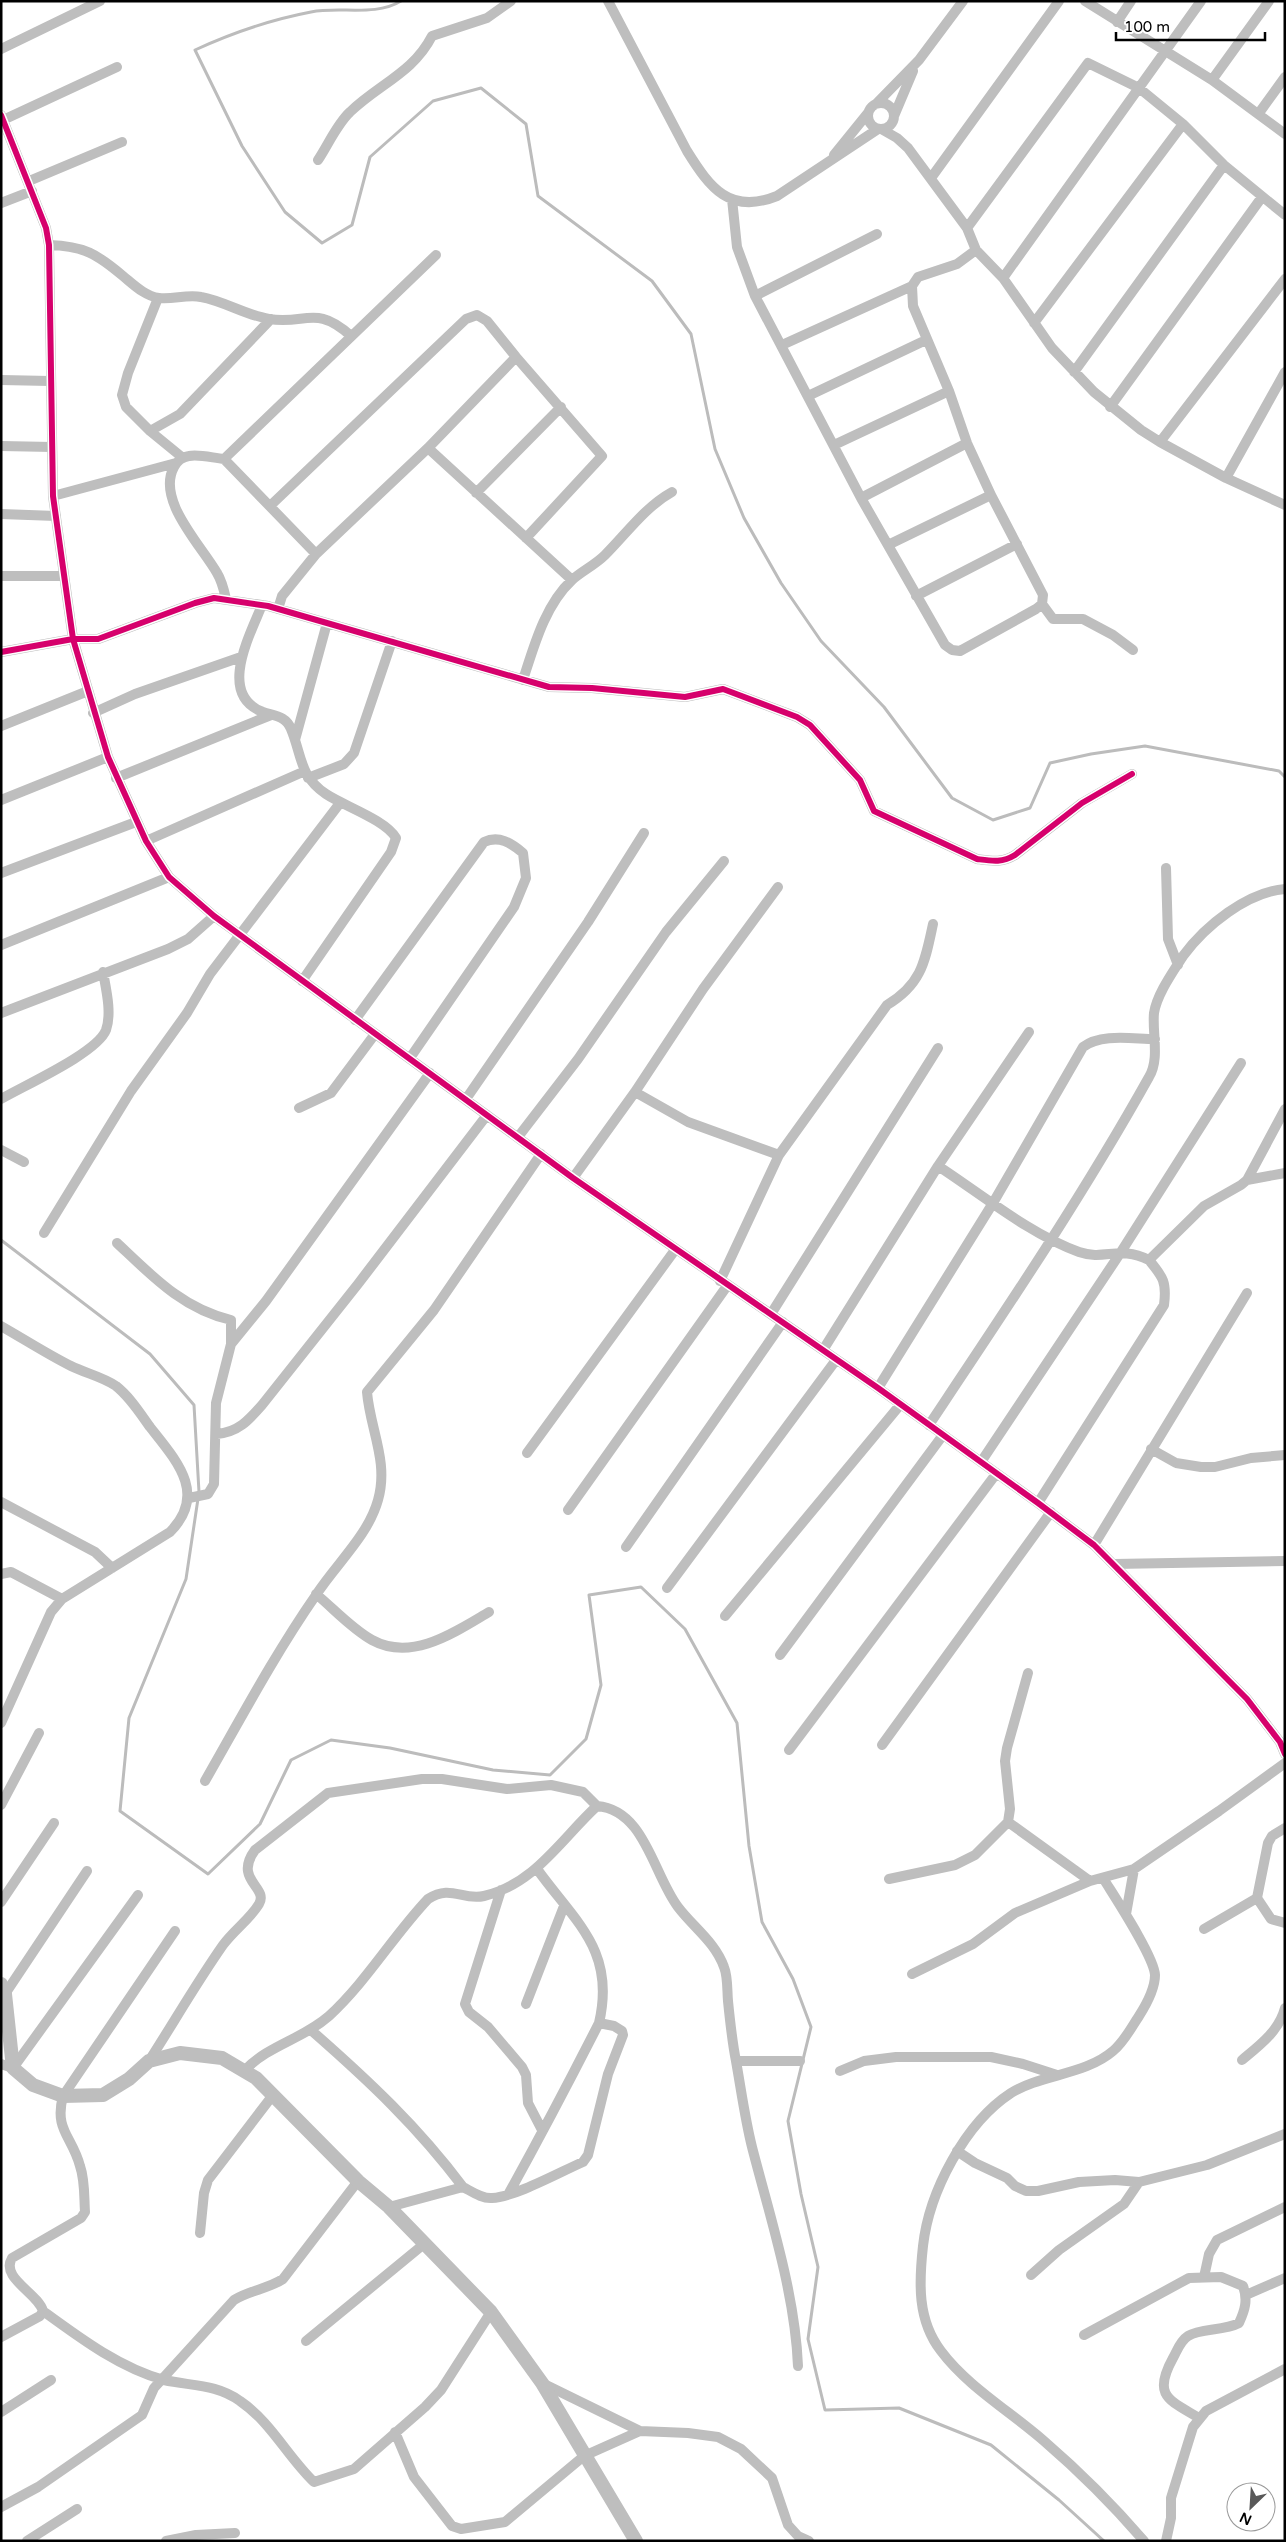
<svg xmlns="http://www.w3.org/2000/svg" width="1286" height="2542" font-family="'Varela Round',sans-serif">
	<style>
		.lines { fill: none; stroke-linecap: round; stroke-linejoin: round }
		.stream { stroke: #bcbcbc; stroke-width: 3 }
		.minor { stroke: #bebebe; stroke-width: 10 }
		.tertiary { stroke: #bebebe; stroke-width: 14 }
		.cycleway-casing { stroke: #fff; stroke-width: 9 }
		.cycleway { stroke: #d6006c; stroke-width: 6 }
	</style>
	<rect width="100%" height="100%" fill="#fff"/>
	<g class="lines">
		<path class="stream" d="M 401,1 C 375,17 340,6 311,12 C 269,20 234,32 195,50 L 242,146 L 285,212 L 322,243 L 352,225 L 370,157 L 433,101 L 481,88 L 526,124 L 538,196 L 652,281 L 691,334 L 715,449 L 744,518 L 781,583 L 821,641 L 884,707 L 952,798 L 993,820 L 1030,808 L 1050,763 L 1091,754 L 1145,746 L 1279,771 L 1285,777
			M 1,1240 L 150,1354 L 194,1405 L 199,1492 L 186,1579 L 129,1718 L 120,1811 L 208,1874 L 260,1824 L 291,1760 L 331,1740 L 390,1748 L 493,1770 L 550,1775 L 586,1739 L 601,1685 L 589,1595 L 641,1587 L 685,1629 L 737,1723 L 749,1846 L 762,1922 L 793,1979 L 811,2027 L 788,2121 L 801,2194 L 818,2267 L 808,2339 L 825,2410 L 899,2408 L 991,2445 L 1059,2500 L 1104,2541"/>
		<path class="minor" d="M 608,1 L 687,151 C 710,188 730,215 777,196 L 878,129
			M 1085,1 L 1212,80 L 1285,134
			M 1117,22 L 1131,1
			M 1,49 L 100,1
			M 1212,80 L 1269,1
			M868 116a13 13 0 1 1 26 0a13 13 0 1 1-26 0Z
			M 876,104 L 919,60 L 963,1
			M 1259,113 L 1285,77
			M 1,115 L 46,228 L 49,245 L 53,496 L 73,639 L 108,757 L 146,841 L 169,877 L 214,916 L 573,1178 L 878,1388 L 1038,1503 L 1094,1545 L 1247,1699 L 1280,1742 L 1285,1754
			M 894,116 L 913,71
			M 3,120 L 117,67
			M 883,130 L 897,138 L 908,148 L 967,228 L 976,250 L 1003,278 L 1052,348 L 1094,392 L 1141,430 L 1160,442 L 1226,478 L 1285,505
			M 834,155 L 868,113
			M 318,160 C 328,145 337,124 350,112 C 379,84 413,73 432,36 L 487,18 L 511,1
			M 931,178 L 1059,1
			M 29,181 L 122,142
			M 732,199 L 737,247 L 755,296 L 861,498 L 945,645 L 952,650 L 960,651 L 1036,609 L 1042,604 L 1043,595 L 991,495 L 967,443 L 949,391 L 913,306 L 912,286 L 918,277 L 957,264 L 976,250
			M 1,203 L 32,191
			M 967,228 L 1088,63 L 1139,88 L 1183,124 L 1224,165 L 1285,215
			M 49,245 C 84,246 97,254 123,276 C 134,285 145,296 159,298 C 172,300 187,294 201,297 C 224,301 245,315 269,319 C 306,325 316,304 351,336
			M 1003,278 L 1201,1
			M 755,296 L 877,234
			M 158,298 L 128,373 L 122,395 L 126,407 L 150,431 L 183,458
			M 1034,323 L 1183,124
			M 782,345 L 912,286
			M 1074,372 L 1224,165
			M 1,380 L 50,381
			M 808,396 L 926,340
			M 1110,407 L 1262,197
			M 150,431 L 180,414 L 271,319
			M 1160,442 L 1285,279
			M 834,445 L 949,391
			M 1,446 L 52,447
			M 428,448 L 572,580
			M 224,459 L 316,554
			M 1226,478 L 1285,372
			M 476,493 L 561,407
			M 53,496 L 176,463
			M 861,498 L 967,443
			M 271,505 L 466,319 L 477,315 L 487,321 L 516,357 L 602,456 L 526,538
			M 1,514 L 56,516
			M 888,545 L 991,495
			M 1,576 L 64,576
			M 916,596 L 1017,544
			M 226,599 C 224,590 222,581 217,573 C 201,545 156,500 174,467 C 177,461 182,457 189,456 C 199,454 213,458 224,459 L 436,255
			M 1042,604 L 1053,619 L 1083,619 L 1113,635 L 1133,650
			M 262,605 C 250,635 217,695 263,712 C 275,716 286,716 291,729 C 302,755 299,776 326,794 C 344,806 386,820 396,838 L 391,852 L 302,981
			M 278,609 L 282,596 L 316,554 L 428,448 L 516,357
			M 1,652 L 73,639 L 98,639 L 195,603 L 214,598 L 268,606 L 549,687 L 592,688 L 685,697 L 723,689 L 797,717 L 810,725 L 860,780 L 874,811 L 977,859 C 992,861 1002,863 1015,855 L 1082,803 L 1132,774
			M 523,680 C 534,646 545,605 572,580 C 582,571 595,565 605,555 C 627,533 645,507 672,492
			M 93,713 L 135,694 L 241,657
			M 1,726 L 88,691
			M 295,740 L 327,623
			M 116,778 L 271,715
			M 308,778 L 344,764 L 354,753 L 392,641
			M 1,800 L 108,757
			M 146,841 L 305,771
			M 1166,868 L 1168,939 L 1178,965
			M 1,873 L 136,822
			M 1,945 L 169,877
			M 1,1013 L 168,949 L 188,939 L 214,916
			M 355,1020 L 484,842 C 499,835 511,843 523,853 L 526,878 L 514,907 L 410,1058
			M 635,1092 L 688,1122 L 779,1155
			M 1,1099 C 25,1085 97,1053 106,1030 C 112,1013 106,989 103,972
			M 466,1099 L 588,922 L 644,833
			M 299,1108 L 331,1093 L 375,1034
			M 518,1137 L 578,1059 L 666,932 L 724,861
			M 1,1150 L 24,1162
			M 938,1166 C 981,1194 1031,1235 1079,1252 C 1105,1261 1119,1245 1149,1260 L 1204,1206 L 1241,1185 L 1247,1180 L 1285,1109
			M 573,1178 L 635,1092 L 703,989 L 778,887
			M 1247,1180 L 1285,1173
			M 44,1233 L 131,1091 L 187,1013 L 210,974 L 340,803
			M 117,1243 C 152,1276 183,1309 231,1320 L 231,1344 L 216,1403 L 214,1484 L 208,1494 L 189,1498
			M 720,1281 L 779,1155 L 887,1005 C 922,984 925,961 933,924
			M 771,1314 L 938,1048
			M 1,1326 C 24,1339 47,1354 71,1366 C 85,1373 103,1377 116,1386 C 130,1397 140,1413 150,1427 C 176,1460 208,1494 170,1532 L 62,1599 L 51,1612 L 1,1723
			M 231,1344 L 266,1301 L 430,1073
			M 823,1350 L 938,1166 L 1029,1032
			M 878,1388 L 993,1203 L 1083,1047 C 1101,1033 1133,1039 1155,1039
			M 929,1425 C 1005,1311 1082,1197 1149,1077 C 1160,1059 1152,1033 1154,1013 C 1157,994 1173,972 1183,956 C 1205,926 1247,892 1285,889
			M 217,1434 C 238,1432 248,1421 262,1405 L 358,1284 L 487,1115
			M 1151,1449 L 1176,1463 L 1201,1467 L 1215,1467 L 1251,1458 L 1285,1455
			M 527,1453 L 675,1250
			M 981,1462 L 1121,1252 L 1241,1063
			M 1,1502 L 95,1552 L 112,1568
			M 1038,1503 L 1164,1305 C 1167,1282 1163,1277 1149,1260
			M 568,1510 L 727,1286
			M 1094,1545 L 1247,1293
			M 626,1547 L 783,1322
			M 1114,1564 L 1285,1561
			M 1,1574 L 11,1572 L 62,1599
			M 667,1588 L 836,1360
			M 316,1594 C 334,1609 352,1629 372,1640 C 412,1662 455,1632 489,1612
			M 725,1616 L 900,1405
			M 780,1655 L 943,1435
			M 882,1745 L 1051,1512
			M 789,1750 L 996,1474
			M 205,1781 C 241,1718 275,1654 316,1595 C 336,1564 368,1536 378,1500 C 389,1462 370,1429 367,1392 L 434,1310 L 541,1154
			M 1,1805 L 39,1733
			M 1008,1822 L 1090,1881
			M 1103,1878 C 1114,1896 1154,1956 1155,1975 C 1155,1988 1146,2005 1139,2016 C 1131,2028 1124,2042 1113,2051 C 1085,2075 1042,2074 1011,2093 C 965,2123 929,2192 923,2246 C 919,2282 917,2320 941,2351 C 967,2386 1011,2412 1044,2441 C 1080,2472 1113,2505 1144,2541
			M 889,1879 L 955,1865 L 975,1855 L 1008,1822 L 1010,1809 L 1005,1761 L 1007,1748 L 1028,1673
			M 501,1890 L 465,2004 L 469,2012 L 488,2027 L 522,2067 L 526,2075 L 528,2103 L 542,2130
			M 1257,1898 L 1271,1919 L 1285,1923
			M 1,1902 L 54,1823
			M 1126,1914 L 1134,1869
			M 1204,1929 L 1257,1898 L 1268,1843 L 1272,1836 L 1285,1828
			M 912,1974 L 973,1944 L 1015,1913 L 1090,1881 L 1134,1869 L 1219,1811 L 1285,1763
			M 5,1994 L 87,1871
			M 526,2004 L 564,1906
			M 312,2031 C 369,2081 417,2126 463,2187
			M 1242,2060 C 1260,2045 1279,2031 1285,2008
			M 149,2061 C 174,2022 197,1982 223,1945 C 234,1930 250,1919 259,1904 C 269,1887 233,1880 255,1850 L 328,1793 L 422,1779 L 442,1779 L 507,1789 L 551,1785 L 583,1792 L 597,1806
			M 736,2061 C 741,2089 745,2119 752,2147 C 770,2217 795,2293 798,2366
			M 1,2064 L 13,2068 L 138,1895
			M 245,2070 C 269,2045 303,2039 329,2016 C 367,1981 393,1936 428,1899 C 451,1884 462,1901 484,1896 C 535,1884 561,1839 597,1806 C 645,1810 653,1874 678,1907 C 694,1928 715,1942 724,1967 C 728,1977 727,1990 728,2001 C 730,2021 732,2041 736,2061 L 800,2061
			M 840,2071 L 864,2061 L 896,2057 L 991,2057 L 1023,2064 L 1057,2075
			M 957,2151 L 975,2163 L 1007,2178 L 1015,2186 L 1026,2191 L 1038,2191 L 1079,2182 L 1115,2180 L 1139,2182 L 1207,2165 L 1285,2134
			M 509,2193 C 540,2137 570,2080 599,2023 C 616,1950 575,1922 537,1869
			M 389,2207 L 463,2187 C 471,2191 482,2199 492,2198 C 515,2197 560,2172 583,2162 L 588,2155 L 608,2074 L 623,2035 L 622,2031 L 614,2026 L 599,2023
			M 200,2233 L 204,2193 L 208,2180 L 273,2095
			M 1031,2275 L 1059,2250 L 1124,2204 L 1139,2182
			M 1204,2277 L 1209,2254 L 1217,2240 L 1285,2207
			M 1246,2295 L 1285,2278
			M 43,2311 C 80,2338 120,2368 164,2380 C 191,2386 217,2384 240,2401 C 271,2422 287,2456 314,2482 L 354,2469 L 425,2407 L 441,2390 L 491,2312
			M 1084,2335 L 1189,2278 L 1221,2277 L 1243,2286 C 1248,2300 1245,2310 1239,2323 C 1224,2331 1200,2328 1188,2336 C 1180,2341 1177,2351 1173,2358 C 1152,2396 1169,2400 1199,2418
			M 1,2337 L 40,2316 L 43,2311 C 38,2293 0,2278 12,2258 L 81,2218 L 85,2212 C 84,2197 85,2180 80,2166 C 72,2136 54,2130 63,2096 L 175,1931
			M 306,2341 L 424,2244
			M 542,2383 L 640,2431 L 688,2433 L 718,2437 L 741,2449 L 772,2478 L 788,2525 L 798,2536 L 809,2541
			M 1,2412 L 51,2380
			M 395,2432 L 414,2477 L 452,2526 L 461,2529 L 505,2522 L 584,2456 L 640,2431
			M 1,2507 L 38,2487 L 142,2415 L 154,2388 L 234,2300 C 250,2290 268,2289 283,2279 L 358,2181
			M 27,2541 L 77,2509
			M 166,2541 L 196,2535 L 235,2533
			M 1166,2541 L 1171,2518 L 1171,2498 L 1193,2427 L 1206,2411 L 1285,2369"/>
		<path class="tertiary" d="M 1,1984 L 5,1994 L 13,2068 L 33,2085 L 63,2096 L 103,2095 L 129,2079 L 149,2061 L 180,2053 L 222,2058 L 256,2078 L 358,2181 L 389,2207 L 491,2312 L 542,2383 L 636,2541"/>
		<defs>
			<path id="cycleway" d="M 1,115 L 46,228 L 49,245 L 53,496 L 73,639 L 108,757 L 146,841 L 169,877 L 214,916 L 573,1178 L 878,1388 L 1038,1503 L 1094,1545 L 1247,1699 L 1280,1742 L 1285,1754
				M 1,652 L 73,639 L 98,639 L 195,603 L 214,598 L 268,606 L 549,687 L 592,688 L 685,697 L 723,689 L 797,717 L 810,725 L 860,780 L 874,811 L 977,859 C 992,861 1002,863 1015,855 L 1082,803 L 1132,774"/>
		</defs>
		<use href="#cycleway" class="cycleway-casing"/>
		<use href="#cycleway" class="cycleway"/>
	</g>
	<rect width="1286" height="2542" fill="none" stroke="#000000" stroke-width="5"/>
	<g transform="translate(1251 2507) rotate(205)"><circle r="24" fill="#ffffff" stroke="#999999"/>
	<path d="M0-4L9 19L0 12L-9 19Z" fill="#595959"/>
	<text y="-8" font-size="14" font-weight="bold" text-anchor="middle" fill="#000000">N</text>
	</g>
	<path d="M1116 32v8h149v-8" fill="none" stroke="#000000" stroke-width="2.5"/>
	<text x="1124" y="32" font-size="15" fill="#000000" stroke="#ffffff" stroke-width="4" paint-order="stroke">100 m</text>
</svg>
